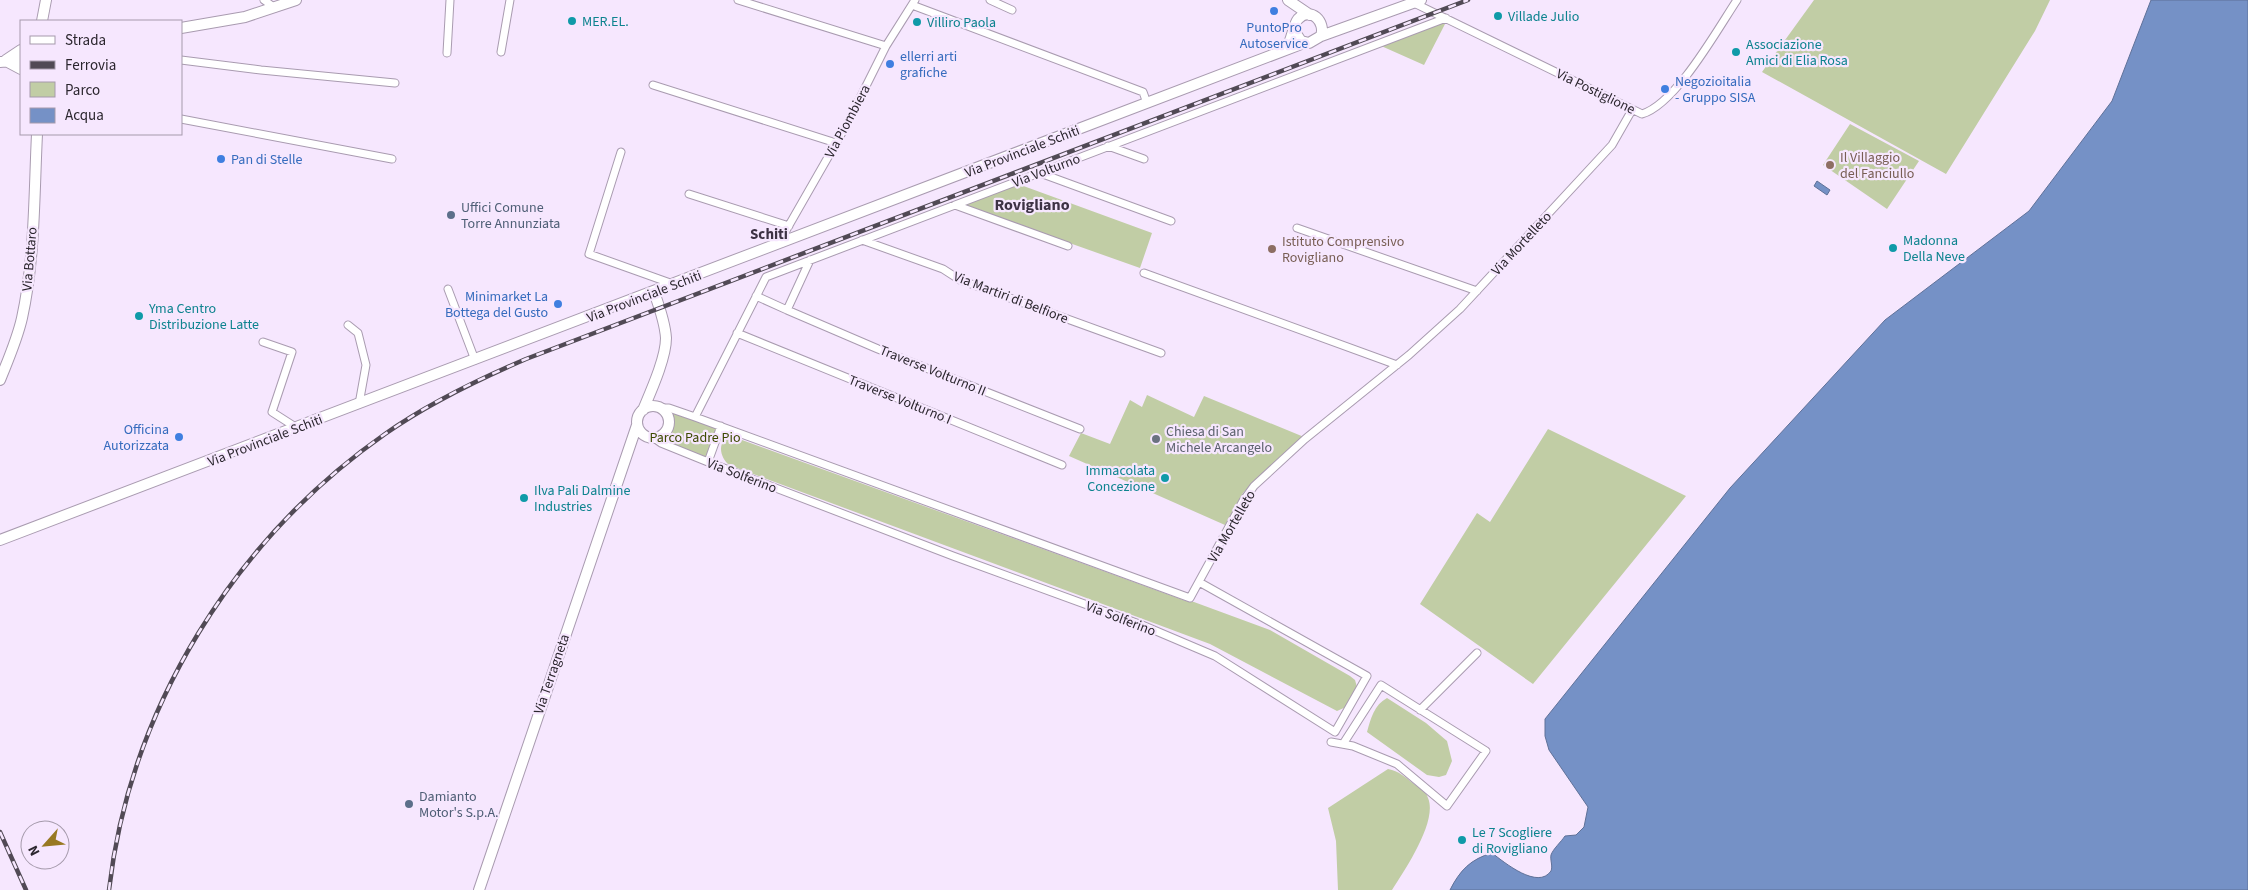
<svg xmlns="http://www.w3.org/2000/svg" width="2248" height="890" font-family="'Source Sans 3',sans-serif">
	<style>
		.green { fill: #c1cda5 }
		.water { fill: #7591c6; stroke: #5f7198 }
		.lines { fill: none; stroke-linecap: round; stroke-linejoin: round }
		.street-casing { stroke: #a99bb0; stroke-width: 9 }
		.secondary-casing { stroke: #a99bb0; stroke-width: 12 }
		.street { stroke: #fff; stroke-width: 7 }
		.secondary { stroke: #fff; stroke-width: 10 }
		.rail-casing { stroke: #514a55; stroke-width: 4.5 }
		.rail { stroke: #f6e7fe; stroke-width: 2.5; stroke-dasharray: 8; stroke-linecap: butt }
		.shop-dot { fill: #3f7fe0; stroke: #f6e7fe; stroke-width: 2 }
		.culture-dot { fill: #0f9aa8; stroke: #f6e7fe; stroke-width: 2 }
		.education-dot { fill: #8d6e63; stroke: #f6e7fe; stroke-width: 2 }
		.service-dot { fill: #5c6f8a; stroke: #f6e7fe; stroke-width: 2 }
		.worship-dot { fill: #6b7280; stroke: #f6e7fe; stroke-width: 2 }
		.labels { text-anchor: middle; stroke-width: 4.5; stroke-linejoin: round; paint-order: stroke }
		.culture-label { font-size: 14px; fill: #0d838f; stroke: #f6e7fe; text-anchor: start }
		.shop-label { font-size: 14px; fill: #366cbe; stroke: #f6e7fe; text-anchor: start }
		.street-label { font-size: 14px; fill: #2b262e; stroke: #f6e7fe }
		.education-label { font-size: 14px; fill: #785e54; stroke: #f6e7fe; text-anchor: start }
		.service-label { font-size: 14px; fill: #4e5e75; stroke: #f6e7fe; text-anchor: start }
		.worship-label { font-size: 14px; fill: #5b616d; stroke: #f6e7fe; text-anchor: start }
		.park-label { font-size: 14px; fill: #3d4a00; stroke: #f6e7fe }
		.neighbourhood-label { font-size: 15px; font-weight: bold; fill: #3d3244; stroke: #f6e7fe }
		.quarter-label { font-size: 16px; font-weight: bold; fill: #3d3244; stroke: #f6e7fe }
	</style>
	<rect width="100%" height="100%" fill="#f6e7fe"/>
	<path class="green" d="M 1814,0 L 2050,0 L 2035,31 L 1946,174 L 1762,72 Z
		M 1438,23 L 1445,24 L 1424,65 L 1379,45 Z
		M 1850,124 L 1919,161 L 1887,209 L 1823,165 Z
		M 1018,184 L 1152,233 L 1140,268 L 962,205 Z
		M 1147,395 L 1194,417 L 1204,396 L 1304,437 L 1257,478 L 1243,493 L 1225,525 L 1069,456 L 1081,433 L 1110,444 L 1130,400 L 1142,407 Z
		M 661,408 L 721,426 L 708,462 L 654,438 C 671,434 671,420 661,408 Z
		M 1548,429 L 1686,496 L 1533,684 L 1420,604 L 1477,513 L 1490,522 Z
		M 731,436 L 1186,601 L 1194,602 L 1270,630 L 1350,676 L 1355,680 L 1357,687 L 1346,707 L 1337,711 L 1210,644 L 729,465 C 719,456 717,441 731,436 Z
		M 1387,698 L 1426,723 L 1447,741 L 1452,761 L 1446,775 L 1439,777 L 1427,775 L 1367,732 C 1371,718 1374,705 1387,698 Z
		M 1388,769 C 1399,771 1405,777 1414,784 C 1420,788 1426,791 1428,798 C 1438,821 1405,870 1392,890 L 1338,890 L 1336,841 L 1328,808 Z"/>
	<path class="water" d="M 2151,0 L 2248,0 L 2248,890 L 1450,890 C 1460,870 1471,859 1492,853 C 1505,863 1538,890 1551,871 C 1553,866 1550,860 1551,855 C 1553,849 1561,842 1565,836 L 1576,835 L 1584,827 L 1588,807 L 1549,750 L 1545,736 L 1545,719 L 1730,488 L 1885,320 L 2029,211 L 2112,101 Z
		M 1817,181 L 1830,190 L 1827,195 L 1814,186 Z"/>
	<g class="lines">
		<defs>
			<path id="street" d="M 264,0 L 275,8
				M 738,0 L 886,46
				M 990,0 L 1012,10
				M 1414,3 L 1642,114 C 1676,104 1717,30 1737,0
				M 912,5 L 1143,92 L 1147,103
				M 501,52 L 510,0
				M 447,53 L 450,0
				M 181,60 L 261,70 L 395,83
				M 653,85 L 836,143
				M 181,119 L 392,159
				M 1108,146 L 1144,159
				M 621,152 L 589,254 L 673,284
				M 1040,173 L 1171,221
				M 689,194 L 789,226
				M 955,205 L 1068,246
				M 1297,228 L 1477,291
				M 862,240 L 943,269 L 960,280 L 1161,353
				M 782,243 L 784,234 L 847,124 L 886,46 L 915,0
				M 810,260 L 787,310 L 878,349 L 1080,429
				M 1144,273 L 1397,365
				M 448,289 L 475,360
				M 756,296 L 787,310
				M 348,325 L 358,333 L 366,365 L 359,404
				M 737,333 L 1062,465
				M 263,342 L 292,352 L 272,412 L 297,428
				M 661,408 L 669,408 L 695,417 L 1190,598 L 1243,501 L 1254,486 L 1305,439 L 1409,355 L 1460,309 L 1612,145 L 1632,110
				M 695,417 L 766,277 L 1446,18
				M 654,438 L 661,443 L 708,462 L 953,556 L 1142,625 L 1215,656 L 1335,732 L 1367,676 L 1199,582
				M 708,462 L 721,426
				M 1420,710 L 1477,653
				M 1331,742 L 1353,746 L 1397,764 L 1447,806 L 1486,751 L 1381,685 L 1343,744"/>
			<path id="secondary" d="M 1288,0 L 1310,15
				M 42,21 L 46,0
				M 181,28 L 245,17 L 296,0
				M 1321,36 L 1421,0
				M 1286,49 C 1292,41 1293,25 1298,19 C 1311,6 1326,22 1321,36 L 1309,43 L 1301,41 L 1295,32
				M 6,60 L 21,50
				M 6,61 L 21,69
				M 0,62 L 21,60
				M 0,380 C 8,360 17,340 22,318 C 35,259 34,195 37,134
				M637 422a16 16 0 1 1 32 0a16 16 0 1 1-32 0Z
				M 643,410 C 651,391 666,358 666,338 C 665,322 659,306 654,292
				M 0,540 L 1304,43
				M 479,890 L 637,425"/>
		</defs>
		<use href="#street" class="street-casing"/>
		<use href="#secondary" class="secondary-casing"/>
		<use href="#street" class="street"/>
		<use href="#secondary" class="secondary"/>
		<defs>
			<path id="rail" d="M 0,832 L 26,890
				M 109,890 C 130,707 235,539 385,434 C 429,403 477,380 526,359 L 1468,0"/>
		</defs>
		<use href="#rail" class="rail-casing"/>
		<use href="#rail" class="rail"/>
	</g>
	<g class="shop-dot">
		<circle cx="1274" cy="11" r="5"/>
		<circle cx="890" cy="64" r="5"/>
		<circle cx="1665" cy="89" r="5"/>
		<circle cx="221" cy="159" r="5"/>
		<circle cx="558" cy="304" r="5"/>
		<circle cx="179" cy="437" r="5"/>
	</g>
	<g class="culture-dot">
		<circle cx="1498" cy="16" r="5"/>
		<circle cx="572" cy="21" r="5"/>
		<circle cx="917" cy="22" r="5"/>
		<circle cx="1736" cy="52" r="5"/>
		<circle cx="1893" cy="248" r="5"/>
		<circle cx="139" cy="316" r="5"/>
		<circle cx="1165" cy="478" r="5"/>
		<circle cx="524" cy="498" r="5"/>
		<circle cx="1462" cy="840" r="5"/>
	</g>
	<g class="education-dot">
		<circle cx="1830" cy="165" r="5"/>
		<circle cx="1272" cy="249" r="5"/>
	</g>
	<g class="service-dot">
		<circle cx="451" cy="215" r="5"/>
		<circle cx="409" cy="804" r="5"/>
	</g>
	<circle class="worship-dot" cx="1156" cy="439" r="5"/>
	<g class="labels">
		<g class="culture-label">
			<text x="1508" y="21">Villade Julio</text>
			<text x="582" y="26">MER.EL.</text>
			<text x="927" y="27">Villiro Paola</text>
			<text x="1746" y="49">Associazione<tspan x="1746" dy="16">Amici di Elia Rosa</tspan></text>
			<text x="1903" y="245">Madonna<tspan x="1903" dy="16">Della Neve</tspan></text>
			<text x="149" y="313">Yma Centro<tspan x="149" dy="16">Distribuzione Latte</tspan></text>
			<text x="1155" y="475" text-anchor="end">Immacolata<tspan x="1155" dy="16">Concezione</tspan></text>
			<text x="534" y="495">Ilva Pali Dalmine<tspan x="534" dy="16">Industries</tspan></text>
			<text x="1472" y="837">Le 7 Scogliere<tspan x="1472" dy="16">di Rovigliano</tspan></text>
		</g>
		<g class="shop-label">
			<text x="1274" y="32" text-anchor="middle">PuntoPro<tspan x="1274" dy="16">Autoservice</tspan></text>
			<text x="900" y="61">ellerri arti<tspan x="900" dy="16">grafiche</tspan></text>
			<text x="1675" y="86">Negozioitalia<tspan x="1675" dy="16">- Gruppo SISA</tspan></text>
			<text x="231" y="164">Pan di Stelle</text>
			<text x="548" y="301" text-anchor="end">Minimarket La<tspan x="548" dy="16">Bottega del Gusto</tspan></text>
			<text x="169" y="434" text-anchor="end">Officina<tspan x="169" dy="16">Autorizzata</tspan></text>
		</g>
		<g class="street-label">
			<text transform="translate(1596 91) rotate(26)" y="5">Via Postiglione</text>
			<text transform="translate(847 121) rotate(-62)" y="5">Via Piombiera</text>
			<text transform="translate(1022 151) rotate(-21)" y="5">Via Provinciale Schiti</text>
			<text transform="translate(1046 170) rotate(-21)" y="5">Via Volturno</text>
			<text transform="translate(1521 243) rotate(-47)" y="5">Via Mortelleto</text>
			<text transform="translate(29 259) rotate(-85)" y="5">Via Bottaro</text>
			<text transform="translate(644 296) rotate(-21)" y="5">Via Provinciale Schiti</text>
			<text transform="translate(1011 297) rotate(21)" y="5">Via Martiri di Belfiore</text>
			<text transform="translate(933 370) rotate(22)" y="5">Traverse Volturno II</text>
			<text transform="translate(900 399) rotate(22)" y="5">Traverse Volturno I</text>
			<text transform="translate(265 440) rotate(-21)" y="5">Via Provinciale Schiti</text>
			<text transform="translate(742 475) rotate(21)" y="5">Via Solferino</text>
			<text transform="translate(1231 526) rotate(-60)" y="5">Via Mortelleto</text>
			<text transform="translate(1121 618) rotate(21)" y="5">Via Solferino</text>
			<text transform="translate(551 674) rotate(-71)" y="5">Via Terragneta</text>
		</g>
		<g class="education-label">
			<text x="1840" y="162">Il Villaggio<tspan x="1840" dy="16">del Fanciullo</tspan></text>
			<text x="1282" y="246">Istituto Comprensivo<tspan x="1282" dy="16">Rovigliano</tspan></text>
		</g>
		<g class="service-label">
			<text x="461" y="212">Uffici Comune<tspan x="461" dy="16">Torre Annunziata</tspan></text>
			<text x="419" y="801">Damianto<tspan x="419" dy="16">Motor's S.p.A.</tspan></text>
		</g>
		<g class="worship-label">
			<text x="1166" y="436">Chiesa di San<tspan x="1166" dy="16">Michele Arcangelo</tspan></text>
		</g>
		<g class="park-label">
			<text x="695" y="442">Parco Padre Pio</text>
		</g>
		<g class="neighbourhood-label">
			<text x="769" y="239">Schiti</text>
		</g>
		<g class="quarter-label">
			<text x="1032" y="210">Rovigliano</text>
		</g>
	</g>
	<rect x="20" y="20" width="162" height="115" fill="#f6e7fe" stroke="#a59aab"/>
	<rect x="30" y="36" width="25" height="8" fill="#ffffff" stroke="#a59aab"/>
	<text x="65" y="45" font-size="15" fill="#2b262e">Strada</text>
	<rect x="30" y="61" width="25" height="8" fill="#514a55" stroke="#a59aab"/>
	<text x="65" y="70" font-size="15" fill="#2b262e">Ferrovia</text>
	<rect x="30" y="82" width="25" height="15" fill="#c1cda5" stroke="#a59aab"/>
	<text x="65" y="95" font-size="15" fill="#2b262e">Parco</text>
	<rect x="30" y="108" width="25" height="15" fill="#7591c6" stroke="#a59aab"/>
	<text x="65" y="120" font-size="15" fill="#2b262e">Acqua</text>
	<g transform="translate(45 845) rotate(243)"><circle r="24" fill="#f6e7fe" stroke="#a59aab"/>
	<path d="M0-4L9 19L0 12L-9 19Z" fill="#987922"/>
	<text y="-8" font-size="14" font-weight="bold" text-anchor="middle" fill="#2b262e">N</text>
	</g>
</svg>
